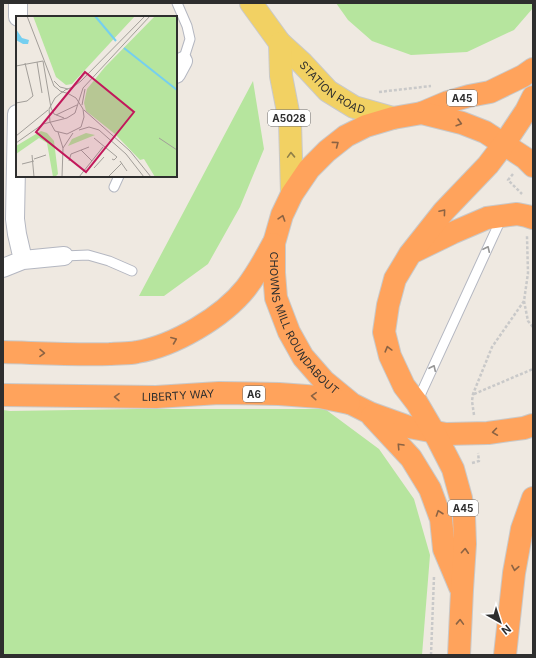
<svg xmlns="http://www.w3.org/2000/svg" width="536" height="658" font-family="Inter,sans-serif">
	<style>
		.green { fill: #b6e59e }
		.lines { fill: none; stroke-linecap: round; stroke-linejoin: round }
		.lane-casing { stroke: #b4b7c1; stroke-width: 11 }
		.street-casing { stroke: #b4b7c1; stroke-width: 20 }
		.primary-casing { stroke: #c9c9c9; stroke-width: 24 }
		.highway-casing { stroke: #c9c9c9; stroke-width: 24 }
		.path { stroke: #c9c9c9; stroke-width: 2.5; stroke-dasharray: 3 2; stroke-linecap: butt }
		.lane { stroke: #fff; stroke-width: 9 }
		.street { stroke: #fff; stroke-width: 18 }
		.primary { stroke: #f2d163; stroke-width: 22 }
		.highway { stroke: #ffa35c; stroke-width: 22 }
		.oneway { stroke: #8c6343 }
		.oneway2 { stroke: #908048 }
		.oneway3 { stroke: #969696 }
		.labels { text-anchor: middle; stroke-width: 3; stroke-linejoin: round; paint-order: stroke }
		.shield { fill: #fff; stroke: #6d6d6d; stroke-width: 1 }
		.shield-label { font-size: 10px; font-weight: bold; fill: #2e2e2e }
		.street-label { font-size: 11px; fill: #2e2e2e; stroke: #fff }
		.inset-river { fill: none; stroke: #75cff0; stroke-width: 2 }
		.inset-road { fill: none; stroke: #a29e99; stroke-width: 1 }
		.view { fill: #c2185b; fill-opacity: 0.15; stroke: #c2185b; stroke-width: 2 }
		.inset-edge { fill: none; stroke: #2e2e2e; stroke-width: 2 }
	</style>
	<rect width="100%" height="100%" fill="#efe9e1"/>
	<path class="green" d="M 336,3 L 533,3 L 533,8 L 514,30 L 467,52 L 411,55 L 372,41 L 348,20 Z
		M 253,81 L 264,149 L 240,207 L 208,264 L 164,296 L 139,296 Z
		M 137,409 L 325,409 L 379,449 L 414,499 L 430,555 L 422,655 L 3,655 L 3,410 L 10,411 Z"/>
	<g class="lines">
		<defs>
			<path id="lane" d="M 177,3 L 187,26 L 190,39 L 183,61
				M 114,187 L 119,176
				M 64,256 L 88,255 L 109,261 L 132,271
				M 417,402 L 502,217"/>
			<path id="street" d="M 18,17 L 18,3
				M 176,74 L 183,61
				M 17,114 L 15,219 L 17,234 L 23,260
				M 3,268 L 23,260 L 64,256"/>
			<g id="primary">
				<path id="s1" d="M 251,3 L 280,43 L 302,63 L 328,91 L 354,107 L 393,118"/>
				<path d="M 280,43 L 281,76 L 290,122 L 292,194"/>
			</g>
			<g id="highway">
				<path d="M 422,113 L 448,102 L 469,96 L 490,92 L 523,76 L 533,69"/>
				<path id="s2" d="M 533,166 L 525,158 L 485,132 L 462,123 L 422,113 L 393,118 L 366,126 L 346,136 L 327,151 L 309,169 L 292,194 L 282,215 L 274,243 L 274,273 L 276,298 L 289,332 L 303,357 L 324,381 L 352,404 L 370,413 L 409,427 L 446,434 L 488,433 L 524,428 L 533,425"/>
				<path d="M 415,251 L 452,233 L 487,218 L 517,214 L 527,216 L 533,218"/>
				<path d="M 3,352 C 39,353 74,355 110,354 C 119,353 128,354 137,352 C 174,346 223,317 246,288 C 256,275 265,259 273,244"/>
				<path id="s3" d="M 3,395 L 156,397 L 219,393 L 279,394 L 320,397 L 349,403"/>
				<path d="M 372,416 L 411,458 L 430,489 L 441,519 L 444,549 L 460,587"/>
				<path d="M 459,655 L 462,590 L 465,544 L 464,516 L 461,498 L 453,469 L 434,432 L 417,403 L 404,386 L 390,356 L 384,332 L 388,305 L 395,279 L 410,254 L 444,211 L 488,165 L 504,144 L 526,111 L 533,97"/>
				<path d="M 505,655 L 514,573 L 522,529 L 533,498"/>
			</g>
		</defs>
		<use href="#lane" class="lane-casing"/>
		<use href="#street" class="street-casing"/>
		<use href="#primary" class="primary-casing"/>
		<use href="#highway" class="highway-casing"/>
		<path class="path" d="M 379,92 L 431,86
			M 513,174 L 508,180 L 522,194
			M 524,301 L 528,321 L 533,327
			M 474,394 L 533,369
			M 474,415 L 472,401 L 473,394 L 492,347 L 524,301 L 528,273 L 527,236
			M 472,463 L 479,461 L 478,453
			M 431,655 L 434,577"/>
		<use href="#lane" class="lane"/>
		<use href="#street" class="street"/>
		<use href="#primary" class="primary"/>
		<use href="#highway" class="highway"/>
	</g>
	<defs><path id="oneway-chevron" d="M-2-3.5L2.5 0L-2 3.5" fill="none" stroke-width="1.6" stroke-linecap="round" stroke-linejoin="round"/></defs>
	<g class="oneway">
		<use href="#oneway-chevron" transform="translate(459 123) rotate(16)"/>
		<use href="#oneway-chevron" transform="translate(336 144) rotate(-37)"/>
		<use href="#oneway-chevron" transform="translate(443 212) rotate(-50)"/>
		<use href="#oneway-chevron" transform="translate(282 218) rotate(-72)"/>
		<use href="#oneway-chevron" transform="translate(174 340) rotate(-22)"/>
		<use href="#oneway-chevron" transform="translate(388 349) rotate(-105)"/>
		<use href="#oneway-chevron" transform="translate(42 353) rotate(1)"/>
		<use href="#oneway-chevron" transform="translate(314 396) rotate(-176)"/>
		<use href="#oneway-chevron" transform="translate(117 397) rotate(-179)"/>
		<use href="#oneway-chevron" transform="translate(495 432) rotate(172)"/>
		<use href="#oneway-chevron" transform="translate(400 446) rotate(-133)"/>
		<use href="#oneway-chevron" transform="translate(439 513) rotate(-109)"/>
		<use href="#oneway-chevron" transform="translate(465 551) rotate(-86)"/>
		<use href="#oneway-chevron" transform="translate(515 568) rotate(100)"/>
		<use href="#oneway-chevron" transform="translate(460 622) rotate(-88)"/>
	</g>
	<use class="oneway2" href="#oneway-chevron" transform="translate(291 155) rotate(-92)"/>
	<g class="oneway3">
		<use href="#oneway-chevron" transform="translate(487 249) rotate(-65)"/>
		<use href="#oneway-chevron" transform="translate(433 368) rotate(-65)"/>
	</g>
	<g class="labels">
		<g class="shield">
			<rect x="447" y="90" width="30" height="16" rx="3"/>
			<rect x="268" y="110" width="42" height="16" rx="3"/>
			<rect x="243" y="386" width="22" height="16" rx="3"/>
			<rect x="448" y="500" width="30" height="16" rx="3"/>
		</g>
		<g class="shield-label">
			<text x="462" y="102">A45</text>
			<text x="289" y="122">A5028</text>
			<text x="254" y="398">A6</text>
			<text x="463" y="512">A45</text>
		</g>
		<g class="street-label">
			<text dy="4" stroke="none"><textPath href="#s1" startOffset="119">STATION ROAD</textPath></text>
			<text dy="4" stroke="none"><textPath href="#s2" startOffset="426">CHOWNS MILL ROUNDABOUT</textPath></text>
			<text dy="4" stroke="none"><textPath href="#s3" startOffset="175">LIBERTY WAY</textPath></text>
		</g>
	</g>
	<g transform="translate(16 16)">
		<rect width="161" height="161" fill="#efe9e1"/>
		<path d="M 17,0 L 119,0 L 56,68 L 50,69 L 40,61 ZM 139,0 L 161,0 L 161,161 L 139,161 L 128,143 L 124,144 L 99,118 L 70,95 L 68,87 L 71,73 L 89,51 ZM 25,115 L 31,117 L 38,125 L 42,158 L 39,161 L 37,161 L 31,127 L 23,122 L 0,138 L 0,130 ZM 70,117 L 79,119 L 52,130 L 56,123 Z" fill="#b6e59e"/>
		<path d="M 0,13 L 6,22 L 13,24 L 12,28 L 7,28 L 0,24 Z" fill="#75cff0"/>
		<path class="inset-river" d="M 79,0 L 100,25M 108,32 L 161,74"/>
		<path class="inset-road" d="M 11,0 L 38,70 L 42,73 L 44,75 L 50,77 L 51,77 L 53,78 L 60,82 L 67,93 L 68,101 L 65,111 L 51,118 L 39,115 L 34,106 L 33,93 L 39,82 L 45,77 L 47,76 L 49,74 L 57,71 L 65,65 L 129,0M 27,45 L 35,92 L 38,98 L 48,102M 21,46 L 26,77M 0,50 L 27,45M 38,65 L 44,71 L 52,73M 0,87 L 11,85 L 17,80 L 9,47M 66,89 L 69,73M 68,94 L 114,135 L 135,161M 40,99 L 61,89M 63,114 L 73,111 L 83,114 L 110,138 L 128,161M 42,116 L 47,132 L 46,161M 0,120 L 32,94M 78,122 L 101,141 L 98,144 L 96,143M 143,122 L 161,134M 0,127 L 27,108 L 51,102 L 59,97 L 67,72 L 134,0M 47,132 L 57,117M 65,134 L 76,145M 16,139 L 18,161M 18,143 L 30,139M 53,145 L 55,138 L 73,131M 104,145 L 111,155M 6,148 L 18,145M 78,152 L 88,141M 63,161 L 87,131M 92,161 L 106,147"/>
		<path class="view" d="M 69,56 L 118,96 L 70,156 L 20,116 Z"/>
		<rect width="161" height="161" class="inset-edge"/>
	</g>
	<rect width="536" height="658" fill="none" stroke="#2e2e2e" stroke-width="8"/>
	<g transform="translate(500 622) rotate(141)" stroke="#ffffff" stroke-width="3" paint-order="stroke">
	<path d="M0-3L7 15L0 10L-7 15Z" fill="#2e2e2e"/>
	<text y="-6" font-size="11" font-weight="bold" text-anchor="middle" fill="#2e2e2e">N</text>
	</g>
</svg>
